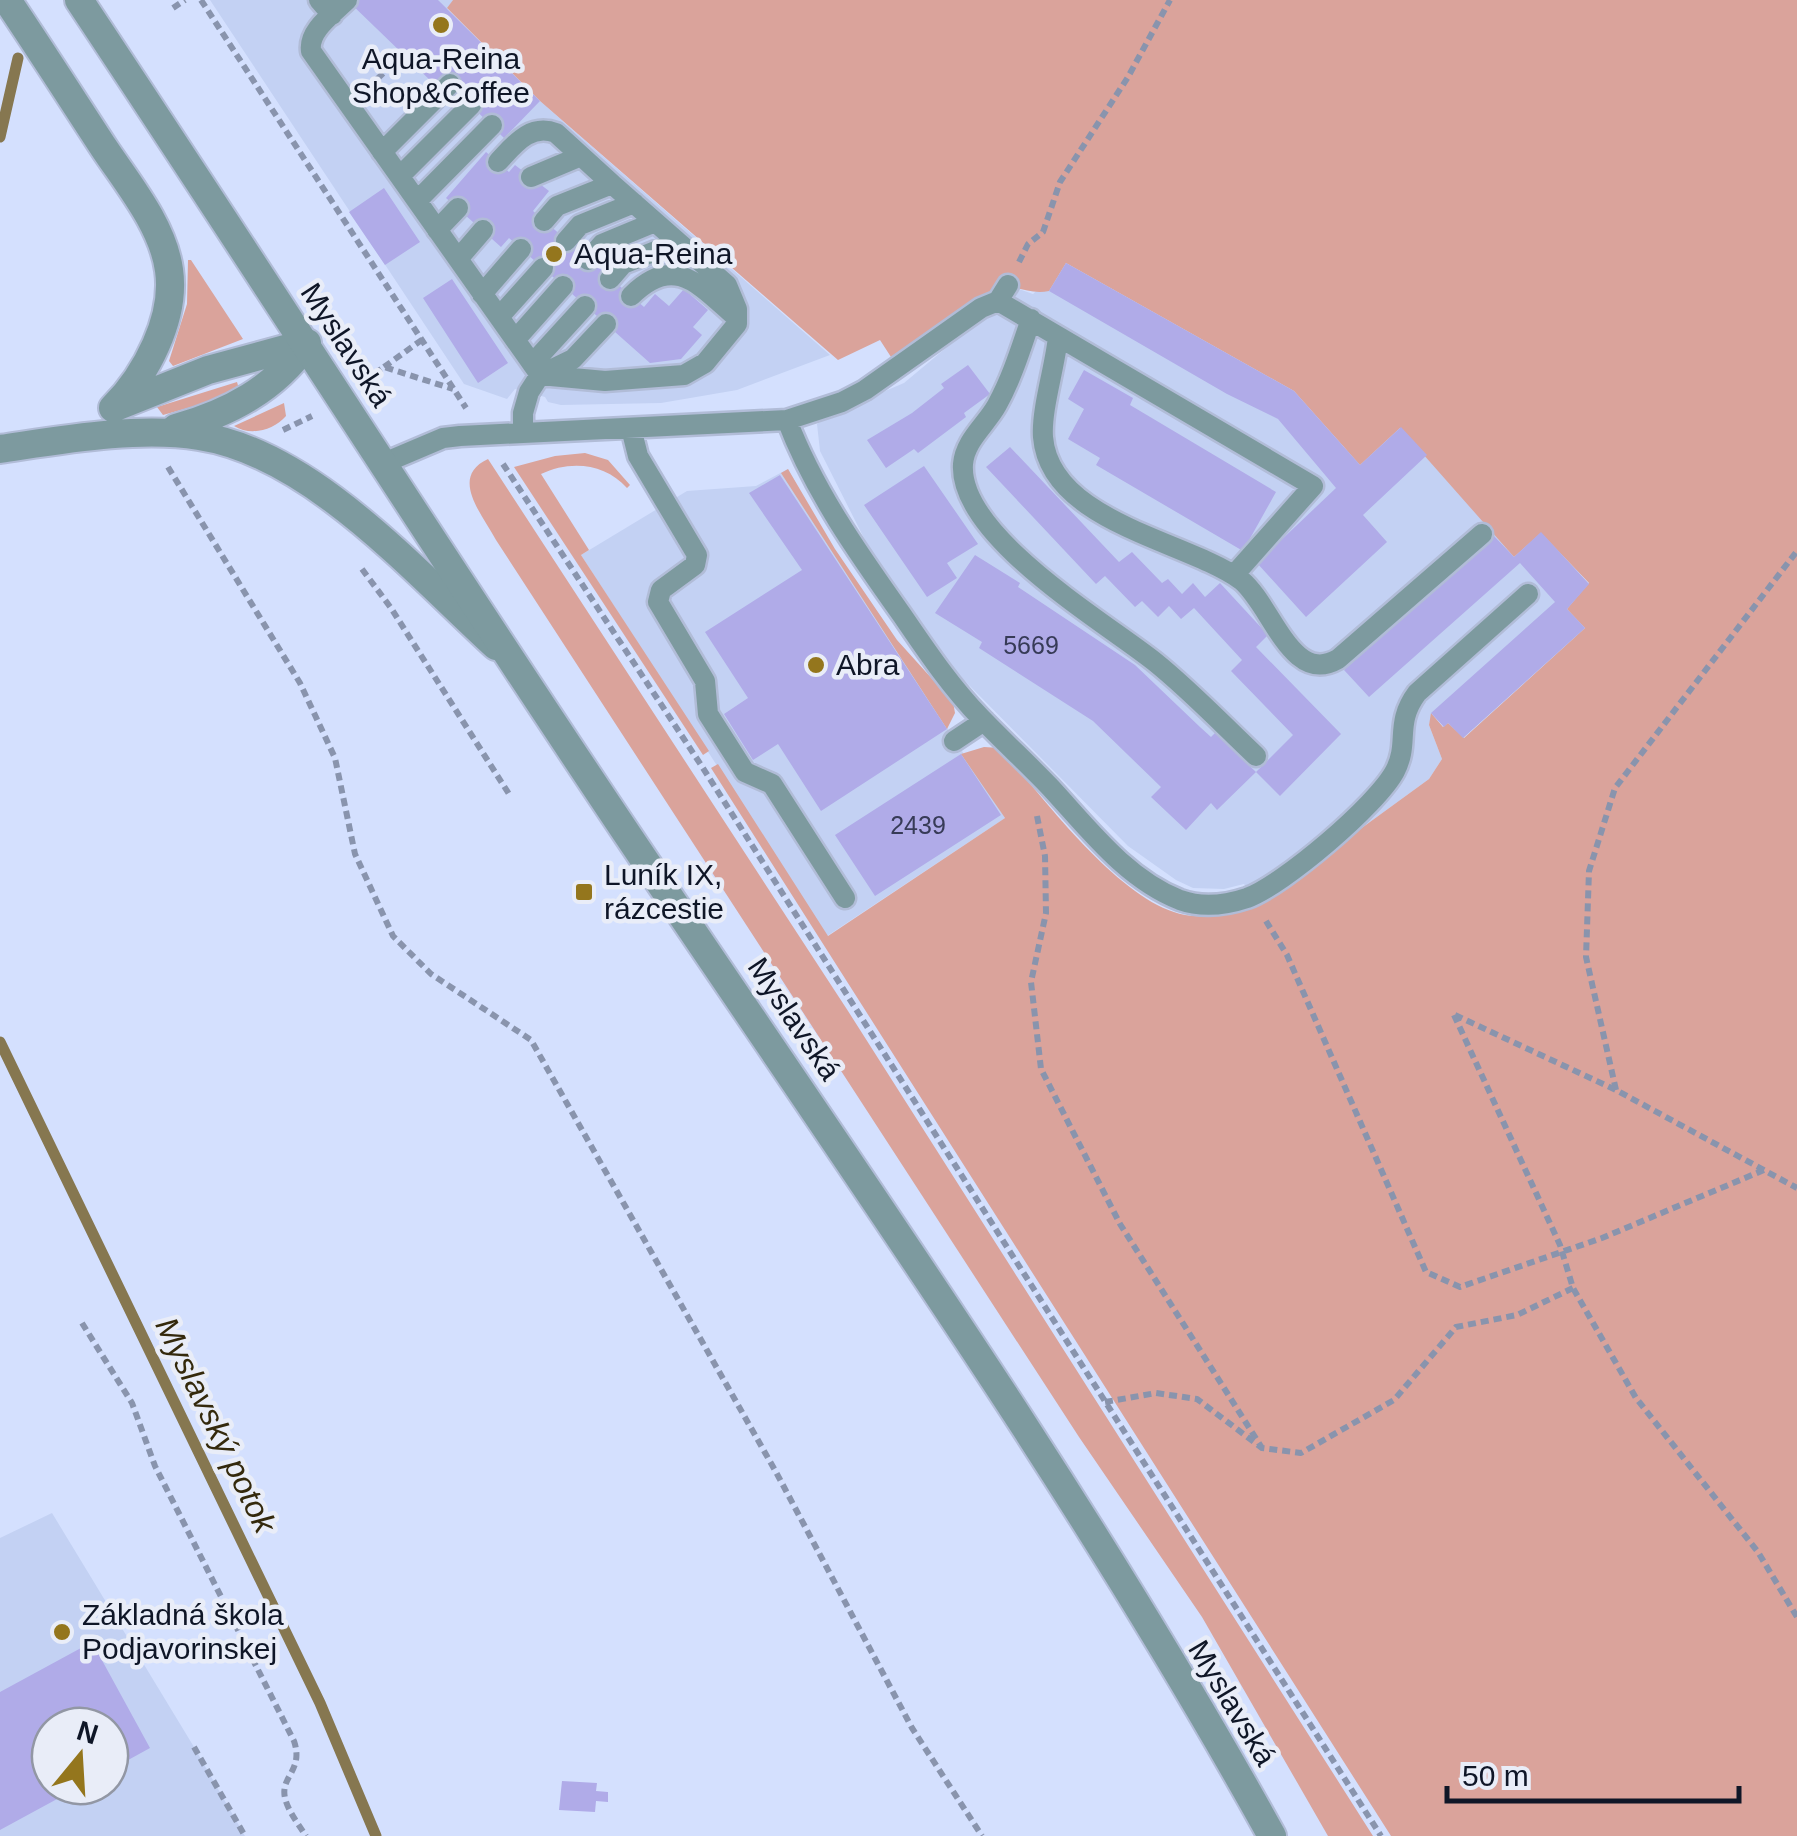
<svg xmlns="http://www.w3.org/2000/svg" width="1797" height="1836" font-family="Helvetica,sans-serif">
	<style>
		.built { fill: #c3d1f3; fill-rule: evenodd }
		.green { fill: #daa39b }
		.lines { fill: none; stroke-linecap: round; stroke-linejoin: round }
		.stream { stroke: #867750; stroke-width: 11 }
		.building { fill: #b0abe8 }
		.service-casing { stroke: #b1bcd7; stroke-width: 25 }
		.minor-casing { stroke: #b1bcd7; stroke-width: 32 }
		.tertiary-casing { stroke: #b1bcd7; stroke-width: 32 }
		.path { stroke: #8994ad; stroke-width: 6; stroke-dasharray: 8 5; stroke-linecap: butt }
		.service { stroke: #7d9a9f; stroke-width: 20 }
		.minor { stroke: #7d9a9f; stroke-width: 28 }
		.tertiary { stroke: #7d9a9f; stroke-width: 28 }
		.poi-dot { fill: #94761d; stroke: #e9edf8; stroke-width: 4 }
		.labels { text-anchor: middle; stroke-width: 9; stroke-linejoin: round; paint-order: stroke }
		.number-label { font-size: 25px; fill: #373b57 }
		.poi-label { font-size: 30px; fill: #0f1627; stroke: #e9edf8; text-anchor: start }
		.street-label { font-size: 30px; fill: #0f1627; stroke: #e9edf8 }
		.water-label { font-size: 32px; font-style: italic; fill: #34290c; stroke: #e9edf8 }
	</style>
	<rect width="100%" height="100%" fill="#d4e0fe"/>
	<path class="built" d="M 210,0 L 453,0 L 447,9 L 540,101 L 830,355 L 737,390 L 661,403 L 561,405 L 548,402 L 545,397 L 515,389 L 507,399 L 464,384 Z
		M 1066,263 L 1294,391 L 1346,450 L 1427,455 L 1514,557 L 1541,532 L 1589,584 L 1585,628 L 1463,738 L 1449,723 L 1444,727 L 1432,714 L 1429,725 L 1442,759 L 1429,779 L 1253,907 L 1252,896 L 1244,884 L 1224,889 L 1193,888 L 1176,880 L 1128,846 L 956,672 L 867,544 L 820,451 L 817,424 L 833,413 L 904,383 L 983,317 L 1008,285 L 1033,294 Z
		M 788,469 L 833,550 L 1005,818 L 827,936 L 581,555 L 687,491 L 756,486 Z
		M 52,1513 L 194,1747 L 245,1836 L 0,1836 L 0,1538 ZM 50,1726 L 110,1726 L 110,1786 L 50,1786 Z"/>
	<path class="green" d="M 453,0 L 1797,0 L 1797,1836 L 1391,1836 L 711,768 L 718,764 L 828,936 L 1005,818 L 961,754 L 984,747 L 1000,748 C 1043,797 1120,903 1185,915 C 1208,919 1232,913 1253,907 L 1429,779 L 1442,759 L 1429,725 L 1431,713 L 1443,727 L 1448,723 L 1464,738 L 1585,628 L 1567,609 L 1589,583 L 1541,533 L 1514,557 L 1400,428 L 1360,465 L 1294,391 L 1066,263 L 1049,291 C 1028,295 1016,284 997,287 L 891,357 L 880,340 L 838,360 L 540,101 L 447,8 Z
		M 188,260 L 191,260 L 243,339 L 173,366 L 169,361 L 187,304 Z
		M 237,382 L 239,389 L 206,403 L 163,415 L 157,407 Z
		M 284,403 L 286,416 C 273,431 250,436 234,426 Z
		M 585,453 L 608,460 L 630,485 L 627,488 C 605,463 570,460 541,474 L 589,550 L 581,555 L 709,751 L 703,755 L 514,467 L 555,456 Z
		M 488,459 L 848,1011 L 1373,1836 L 1328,1836 L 1202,1617 L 1079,1437 L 496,540 C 482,514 449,477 488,459 Z
		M 788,469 L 835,549 L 897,640 L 953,702 L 955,713 L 947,729 L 781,473 Z"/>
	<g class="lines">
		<path class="stream" d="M 0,137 L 18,58
			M 0,1042 L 320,1703 L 376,1836"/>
	</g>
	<path class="building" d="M 347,0 L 438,0 L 540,101 L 504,138 L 441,76 L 434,84 Z
		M 486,152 L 509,172 L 515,165 L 549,191 L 533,211 L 644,307 L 655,294 L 669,306 L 684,289 L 708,310 L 693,327 L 702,335 L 681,359 L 650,363 L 509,238 L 501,247 L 446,198 Z
		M 384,188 L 420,242 L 385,265 L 349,212 Z
		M 1066,263 L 1294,391 L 1360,465 L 1401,427 L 1427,455 L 1363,515 L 1387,542 L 1306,617 L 1257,563 L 1336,488 L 1278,419 L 1227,394 L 1049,291 Z
		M 452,279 L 508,363 L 478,383 L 423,298 Z
		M 968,365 L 990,394 L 964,413 L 966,417 L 918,453 L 914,449 L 886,468 L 867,440 L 912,413 L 944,388 L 941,384 Z
		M 1084,370 L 1133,398 L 1130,405 L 1276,492 L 1243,551 L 1096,465 L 1100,458 L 1068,439 L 1084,409 L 1068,399 Z
		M 1010,447 L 1119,562 L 1132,552 L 1162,583 L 1168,579 L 1182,594 L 1193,583 L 1205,597 L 1220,583 L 1268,635 L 1256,647 L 1341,734 L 1280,796 L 1256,772 L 1293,735 L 1231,671 L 1242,660 L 1194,608 L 1181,619 L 1169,606 L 1158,617 L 1142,601 L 1135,607 L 1105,576 L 1096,584 L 986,467 Z
		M 924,466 L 978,544 L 947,563 L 957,578 L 927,597 L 864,505 Z
		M 780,475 L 947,729 L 821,811 L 778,744 L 753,760 L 724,714 L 748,698 L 705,632 L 802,570 L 749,493 Z
		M 1541,532 L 1589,584 L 1567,609 L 1585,628 L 1463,738 L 1448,723 L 1444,727 L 1431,713 L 1555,602 L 1520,563 L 1369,697 L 1344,670 L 1494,536 L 1514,557 Z
		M 975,555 L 1020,583 L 1018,587 L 1135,665 L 1200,727 L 1211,737 L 1215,733 L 1256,772 L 1217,810 L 1211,803 L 1186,830 L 1151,797 L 1161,787 L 1093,721 L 979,648 L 982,642 L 935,613 Z
		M 961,754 L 1001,815 L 875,896 L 835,835 Z
		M 92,1642 L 150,1748 L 110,1770 L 110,1726 L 50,1726 L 50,1786 L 81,1786 L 0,1830 L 0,1692 Z
		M 562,1781 L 597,1783 L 596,1791 L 608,1792 L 608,1802 L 596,1801 L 595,1812 L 559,1810 Z"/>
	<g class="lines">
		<defs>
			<path id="service" d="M 319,0 L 332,15
				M 347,0 C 333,14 308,30 311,51 L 540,375 L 605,381 L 684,375 L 705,363 L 737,324 L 737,309 L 727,285 L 612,184 L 557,206 L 544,221
				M 382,152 L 450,84
				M 498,162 C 514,145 530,123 556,133 L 612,184
				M 400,176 L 471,105
				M 531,177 L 581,156
				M 417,201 L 492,125
				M 437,230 L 458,208
				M 566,241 L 580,225 L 634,203
				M 458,259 L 483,230
				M 588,260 L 602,244 L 655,222
				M 610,279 L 623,264 L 678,242
				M 482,294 L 521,249
				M 631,296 C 675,252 700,286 737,318
				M 998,301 L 1313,486 L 1234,575
				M 499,317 L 543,268
				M 1031,319 C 1021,348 1012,378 997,405 C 986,425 965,440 963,464 C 958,536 1105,622 1155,662 C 1191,691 1223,725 1256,756
				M 1058,337 C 1055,367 1041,410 1043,437 C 1050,522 1185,540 1241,580 C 1272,605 1291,686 1338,659 L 1482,534
				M 515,340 L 563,286
				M 532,364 L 585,306
				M 787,420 C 814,491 858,553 902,615 C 926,650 950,686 980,717 C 1003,741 1027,763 1050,787 C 1088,828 1126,879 1180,900 C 1202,908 1226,905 1247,898 C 1283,885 1377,805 1395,771 C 1410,742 1394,724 1417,693 L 1528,594
				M 631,428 L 638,456 L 697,555 L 695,565 L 661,590 L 658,602 L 705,681 L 708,714 L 745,772 L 772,784 L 845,898
				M 523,432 L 523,413 L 529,392 L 540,375 L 573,359 L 606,324
				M 384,463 L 443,438 L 460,436 L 787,420 L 842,402 L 865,390 L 981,308 L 998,301 L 1008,285
				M 954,741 L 984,721"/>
			<path id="minor" d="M 7,0 C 40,49 72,99 104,148 C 128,184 163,226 169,270 C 176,318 146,375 113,408
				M 118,406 L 208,370 L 307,343
				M 176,428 C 229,413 275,389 307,343
				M 0,449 C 61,440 138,426 199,436 C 311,453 415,572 496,646"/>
			<path id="tertiary" d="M 79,0 C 264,278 443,560 629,837 C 850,1166 1080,1489 1272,1836"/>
		</defs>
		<use href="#service" class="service-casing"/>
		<use href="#minor" class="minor-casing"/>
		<use href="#tertiary" class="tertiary-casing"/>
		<path class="path" d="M 201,0 L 466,408
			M 173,8 L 185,0
			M 368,88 L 403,54
			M 1019,262 L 1028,244 L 1043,232 L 1060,182 L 1128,77 L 1170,0
			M 384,367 L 423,339
			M 364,381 L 384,367 L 453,389
			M 283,430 L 312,416
			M 503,464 L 701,765 L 1381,1836
			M 168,467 L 300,683 L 335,758 L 355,854 L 393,936 L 431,974 L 531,1040 L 776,1472 L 912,1728 L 982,1836
			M 362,569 L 391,608 L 509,794
			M 1037,816 L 1045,856 L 1046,913 L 1031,982 L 1041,1069 L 1120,1224 L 1262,1448
			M 1266,921 L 1287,955 L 1426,1272 L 1460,1287 L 1602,1238 L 1764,1170
			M 1454,1015 L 1560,1245 L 1573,1288 L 1636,1398 L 1758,1552 L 1797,1617
			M 1455,1015 L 1616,1090 L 1797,1188
			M 1616,1090 L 1586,957 L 1589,871 L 1615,788 L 1797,551
			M 82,1323 L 132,1403 L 155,1466 L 294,1741 C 304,1771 280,1776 285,1798 C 288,1811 299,1825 306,1836
			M 1105,1402 L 1156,1393 L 1197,1399 L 1262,1448 L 1301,1453 L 1394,1400 L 1456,1327 L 1517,1315 L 1573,1288
			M 194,1747 L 245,1836"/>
		<use href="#service" class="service"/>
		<use href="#minor" class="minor"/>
		<use href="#tertiary" class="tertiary"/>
	</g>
	<g class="poi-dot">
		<circle cx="441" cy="25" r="10"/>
		<circle cx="554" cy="254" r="10"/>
		<circle cx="816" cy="665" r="10"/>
		<rect x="574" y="882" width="20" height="20" rx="5"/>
		<circle cx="62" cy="1632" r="10"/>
	</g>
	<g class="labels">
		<g class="number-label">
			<text x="1031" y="654">5669</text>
			<text x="918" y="834">2439</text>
		</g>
		<g class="poi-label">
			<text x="441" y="69" text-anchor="middle">Aqua-Reina<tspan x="441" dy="34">Shop&amp;Coffee</tspan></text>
			<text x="574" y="264">Aqua-Reina</text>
			<text x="836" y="675">Abra</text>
			<text x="604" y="885">Luník IX,<tspan x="604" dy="34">rázcestie</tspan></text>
			<text x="82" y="1625">Základná škola<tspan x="82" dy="34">Podjavorinskej</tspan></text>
		</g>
		<g class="street-label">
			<text transform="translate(346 345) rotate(57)" y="10">Myslavská</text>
			<text transform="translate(794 1019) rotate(56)" y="10">Myslavská</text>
			<text transform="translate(1232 1703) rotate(59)" y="10">Myslavská</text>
		</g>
		<g class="water-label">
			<text transform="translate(216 1425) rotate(64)" y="11">Myslavský potok</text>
		</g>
	</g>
	<g transform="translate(80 1756) rotate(18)"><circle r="48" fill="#e9edf8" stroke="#9297a4" stroke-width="2.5"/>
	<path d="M0-8L18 38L0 25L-18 38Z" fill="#94761d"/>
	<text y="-15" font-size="28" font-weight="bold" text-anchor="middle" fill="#0f1627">N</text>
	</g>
	<path d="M1447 1786v15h292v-15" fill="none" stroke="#0f1627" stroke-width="5"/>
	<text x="1462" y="1786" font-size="30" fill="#0f1627" stroke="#e9edf8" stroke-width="8" paint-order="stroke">50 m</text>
</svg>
